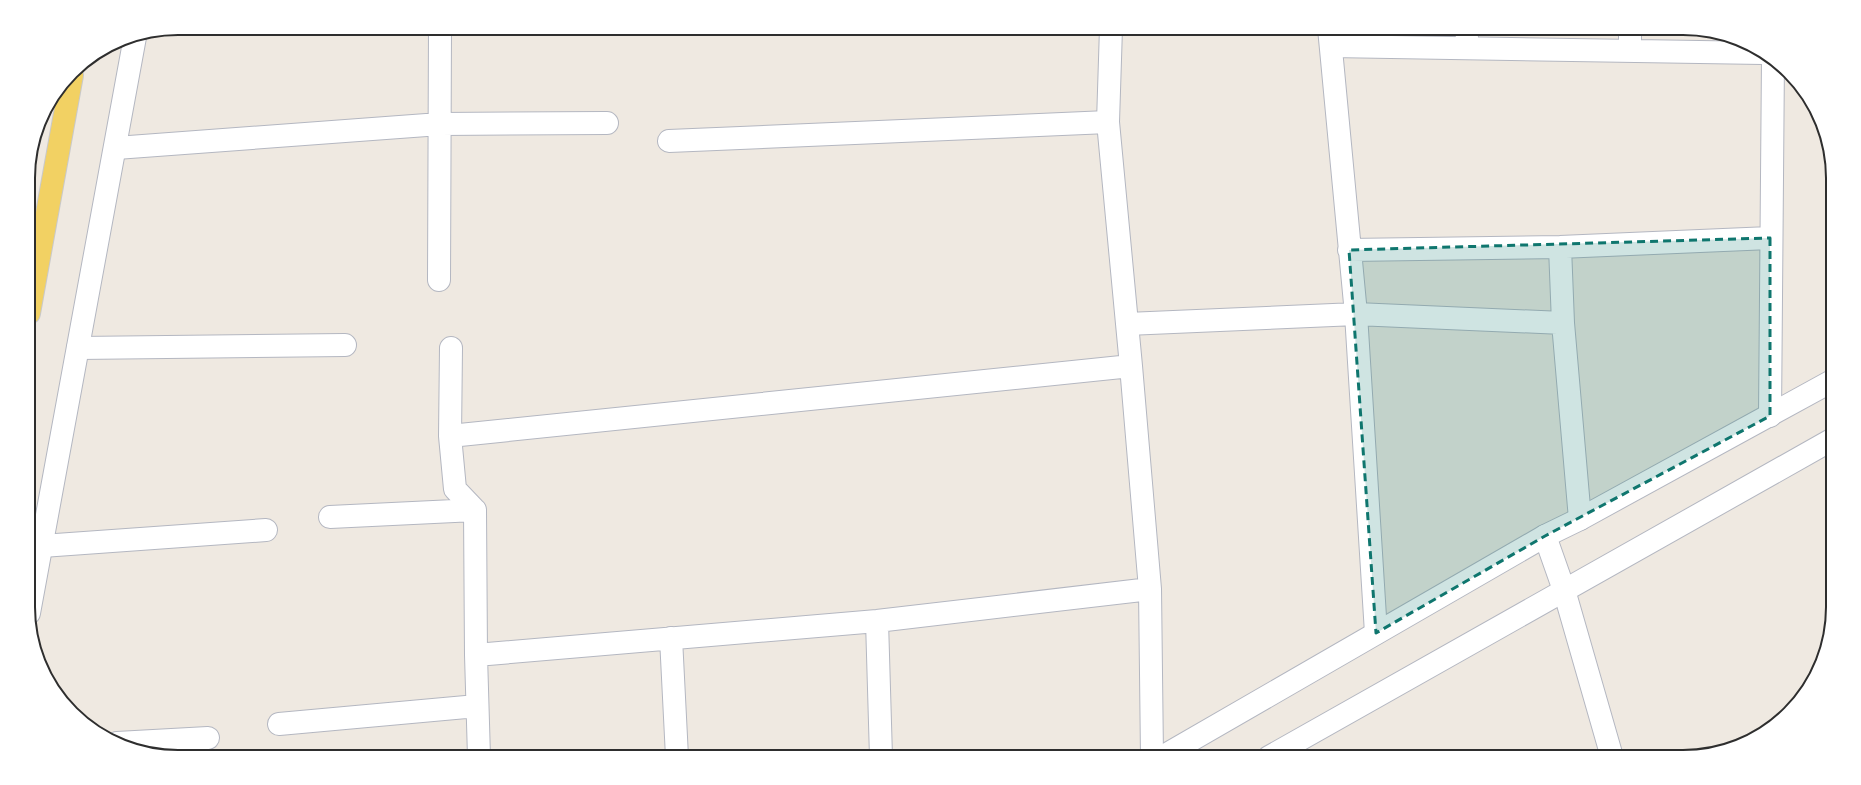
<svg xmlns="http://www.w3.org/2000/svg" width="1861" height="785" font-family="'Open Sans',sans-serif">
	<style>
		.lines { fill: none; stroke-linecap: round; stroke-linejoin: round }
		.street-casing { stroke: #b4b7c1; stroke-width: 24 }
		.secondary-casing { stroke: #b4b7c1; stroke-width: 24 }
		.primary-casing { stroke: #c9c9c9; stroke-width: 24 }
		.street { stroke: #fff; stroke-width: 22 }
		.secondary { stroke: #fff; stroke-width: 22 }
		.primary { stroke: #f2d163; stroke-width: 22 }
		.marked { fill: #0f766e; fill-opacity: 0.2; stroke: #0f766e; stroke-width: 3; stroke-dasharray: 8 5; stroke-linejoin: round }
		.rim { fill: none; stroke: #2e2e2e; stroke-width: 2 }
	</style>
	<rect width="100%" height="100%" fill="#efe9e1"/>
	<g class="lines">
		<defs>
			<path id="street" d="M 1111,28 L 1108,122 L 1131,366 L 1150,589 L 1152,757
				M 1329,28 L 1356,314 L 1376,633
				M 1466,28 L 1468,48
				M 1630,28 L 1630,51
				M 1331,46 L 1763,53
				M 669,141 L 1108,122
				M 116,148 L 440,124 L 607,123
				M 1560,247 L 1563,323 L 1580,519
				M 1349,250 L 1560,247 L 1770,238
				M 439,280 L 440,28
				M 1127,324 L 1356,314 L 1563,323
				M 78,348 L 345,345
				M 451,348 L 450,436 L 455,489 L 475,510 L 476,655 L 479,757
				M 1770,416 L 1773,58
				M 450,436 L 1131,366
				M 330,517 L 475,510
				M 1545,536 L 1564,590 L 1612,757
				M 42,546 L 266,530
				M 877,621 L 881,757
				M 671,638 L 677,757
				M 476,655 L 877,621 L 1150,589
				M 279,724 L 477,706
				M 117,743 L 208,738"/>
			<path id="secondary" d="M 29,613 L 135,37
				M 1162,757 L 1545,536 L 1580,519 L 1832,381
				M 1269,757 L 1833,439"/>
			<path id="primary" d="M 29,313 L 72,75"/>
		</defs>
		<use href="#street" class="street-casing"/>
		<use href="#secondary" class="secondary-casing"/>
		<use href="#primary" class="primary-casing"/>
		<use href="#street" class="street"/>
		<use href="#secondary" class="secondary"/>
		<use href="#primary" class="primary"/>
	</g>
	<path class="marked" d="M 1770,238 L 1770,416 L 1545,536 L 1376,633 L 1349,250 Z"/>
	<path d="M0 0H1861V785H0ZM178 35H1683A143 143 0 0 1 1826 178V607A143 143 0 0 1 1683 750H178A143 143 0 0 1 35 607V178A143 143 0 0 1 178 35Z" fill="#fff" fill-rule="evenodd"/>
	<path class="rim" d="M178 35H1683A143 143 0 0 1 1826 178V607A143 143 0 0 1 1683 750H178A143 143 0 0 1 35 607V178A143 143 0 0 1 178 35Z"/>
</svg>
